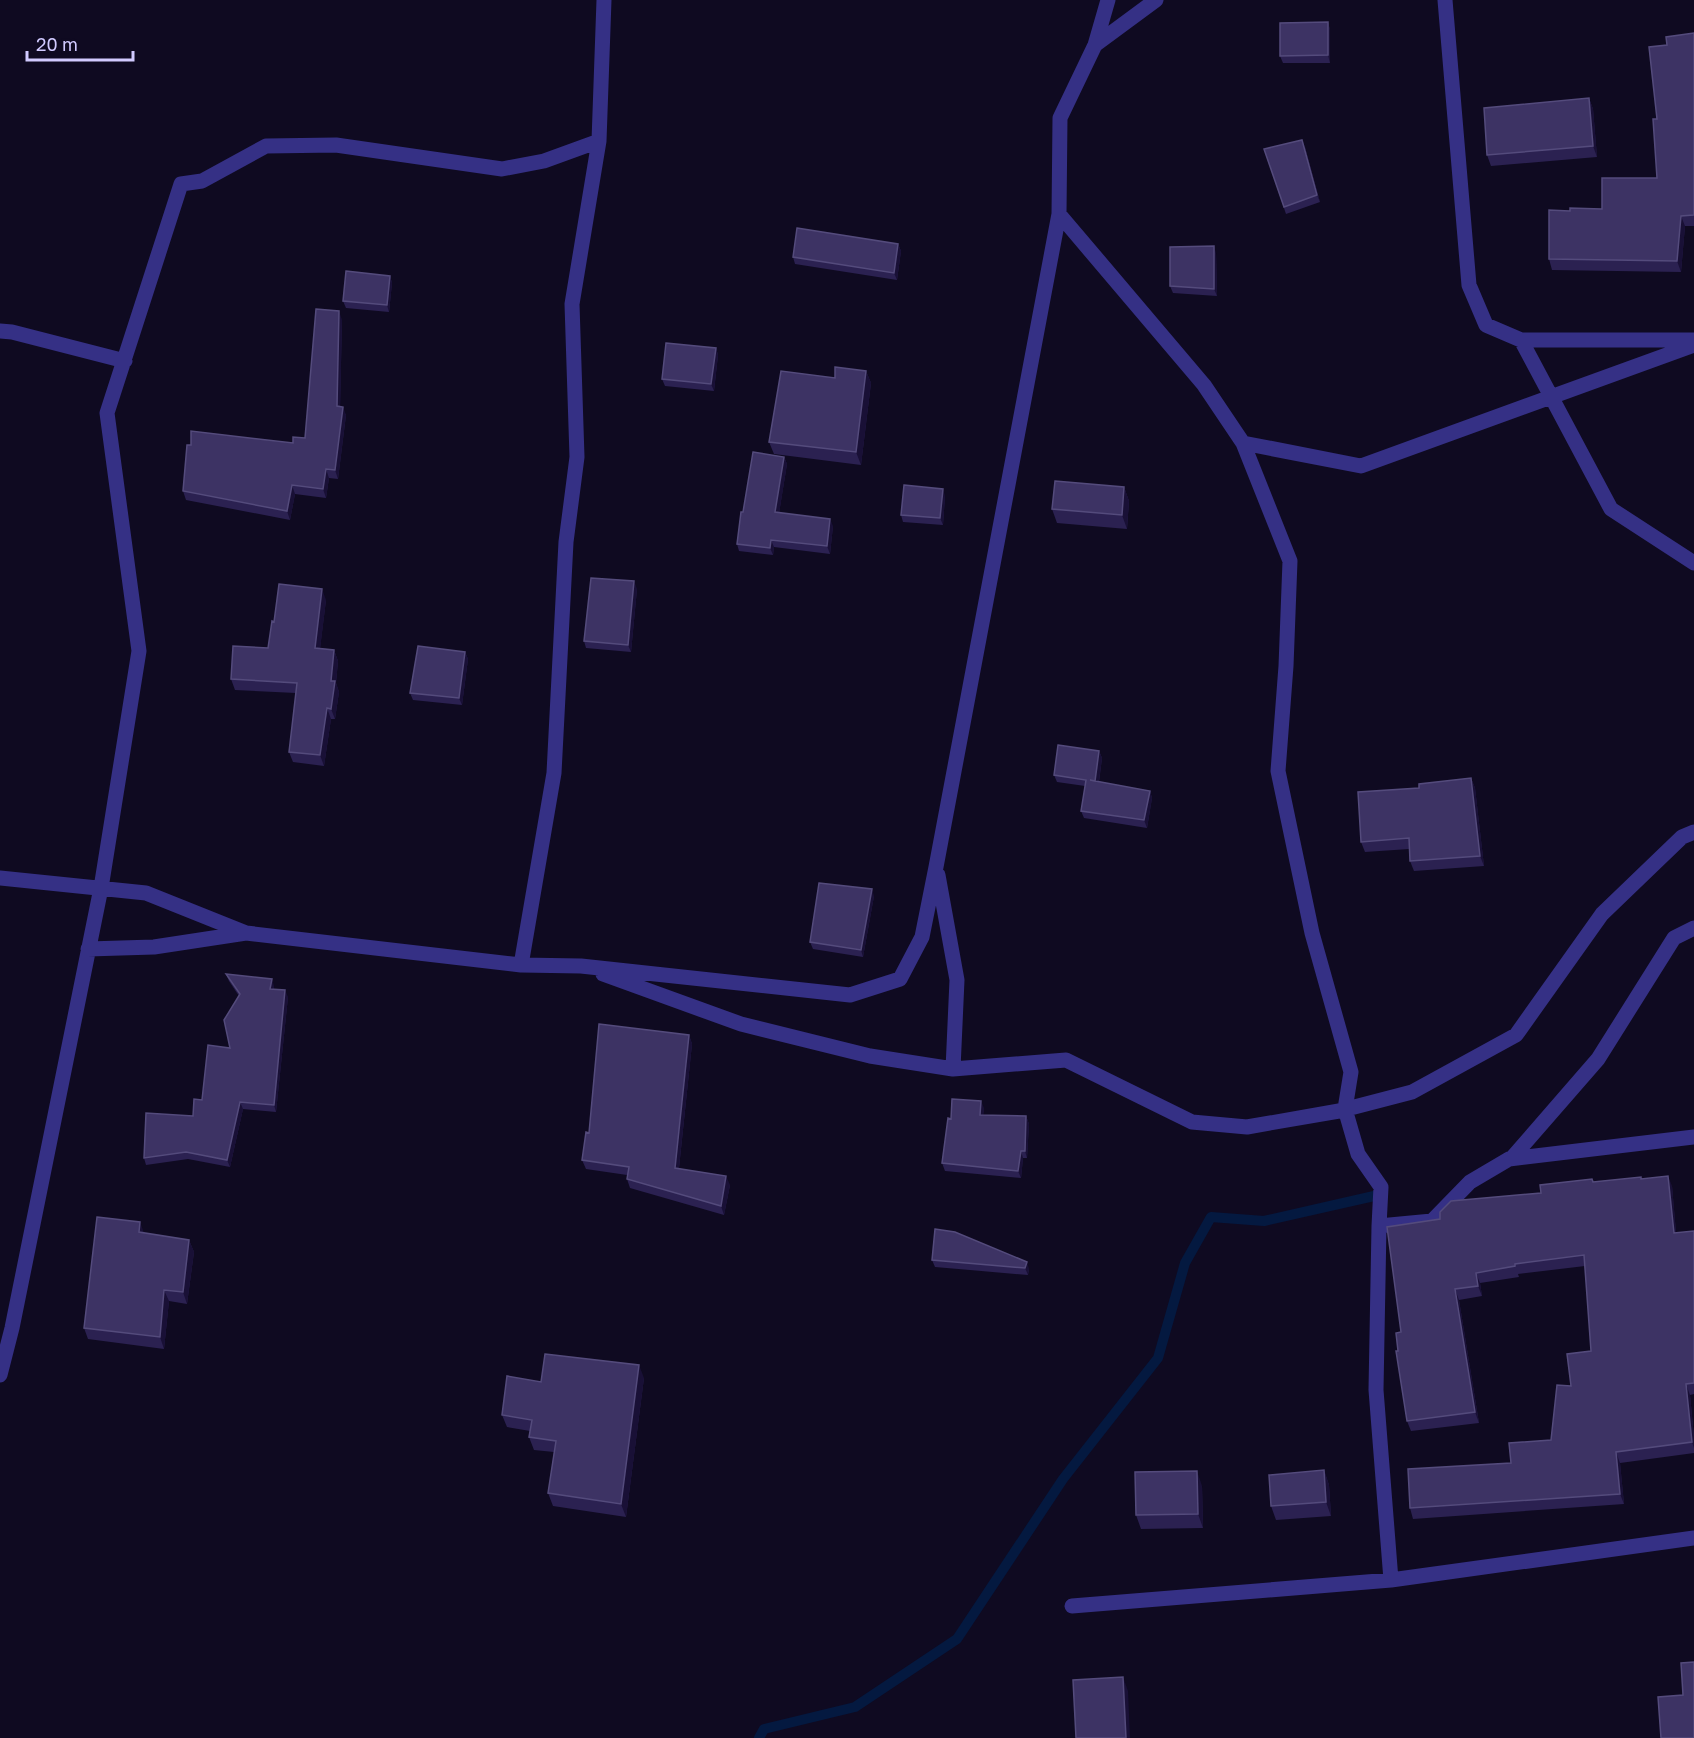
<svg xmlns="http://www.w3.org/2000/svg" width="1694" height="1738" font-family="'Golos Text',sans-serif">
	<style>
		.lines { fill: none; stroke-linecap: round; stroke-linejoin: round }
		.stream { stroke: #041940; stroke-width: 10 }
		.minor { stroke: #353085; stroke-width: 15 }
		.wall { fill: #2b2151 }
		.shaded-wall { fill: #191036 }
		.building { fill: #3d3364; stroke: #544b7c; stroke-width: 1.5 }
	</style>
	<rect width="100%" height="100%" fill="#0f0a21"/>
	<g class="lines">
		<path class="stream" d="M 759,1738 L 764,1729 L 855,1707 L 957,1639 L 1063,1479 L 1158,1358 L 1185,1263 L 1211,1217 L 1264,1221 L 1374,1196"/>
		<path class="minor" d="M 1445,0 L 1469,285 L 1486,325 L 1521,340 L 1694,340
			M 1095,45 L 1156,0
			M 1059,214 L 1204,385 L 1243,443 L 1361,466 L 1694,345
			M 0,331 L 12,332 L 125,361
			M 1521,340 L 1611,509 L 1694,563
			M 1243,443 L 1290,561 L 1286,666 L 1278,771 L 1312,933 L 1351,1072 L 1345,1109 L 1358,1154 L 1381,1187 L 1379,1226
			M 938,875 L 957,980 L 953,1069
			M 0,878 L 146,893 L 246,933
			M 88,949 L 154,947 L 246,933 L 521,965 L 581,966 L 850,995 L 900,979 L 922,937 L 936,867 L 1059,214 L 1060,118 L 1095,45 L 1108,0
			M 521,965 L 554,773 L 566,542 L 577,457 L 572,304 L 599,141 L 604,0
			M 603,974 L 741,1024 L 870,1056 L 953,1069 L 1066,1060 L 1192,1122 L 1247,1127 L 1339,1111 L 1412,1092 L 1516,1035 L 1602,914 L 1682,837 L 1694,832
			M 1512,1158 L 1598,1059 L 1674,938 L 1694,928
			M 0,1375 L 12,1328 L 101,888 L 139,651 L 107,413 L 181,184 L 202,181 L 266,146 L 336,145 L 502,169 L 544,161 L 599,141
			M 1391,1580 L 1376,1390 L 1379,1226 L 1432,1221 L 1470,1182 L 1509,1159 L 1694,1137
			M 1072,1606 L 1391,1580 L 1694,1538"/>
	</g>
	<path class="wall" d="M 1328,22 L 1330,30 L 1330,63 L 1283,63 L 1280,56 Z
		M 1694,33 L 1694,226 L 1685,226 L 1681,272 L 1552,270 L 1549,259 L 1570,211 L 1602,209 L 1657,178 L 1657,119 L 1667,45 Z
		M 1589,98 L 1593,109 L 1597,157 L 1491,166 L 1487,155 Z
		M 1305,147 L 1320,202 L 1286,214 L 1264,149 Z
		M 898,244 L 901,251 L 897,280 L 795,264 L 793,257 Z
		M 1216,253 L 1217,296 L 1173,293 L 1170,286 Z
		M 390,276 L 392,283 L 389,312 L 346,308 L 343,301 Z
		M 342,320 L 340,406 L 346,415 L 338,479 L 329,478 L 326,498 L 295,494 L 290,520 L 186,500 L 183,491 L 305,438 Z
		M 716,348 L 718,355 L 714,391 L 665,386 L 662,379 Z
		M 866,371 L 871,383 L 861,465 L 774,454 L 769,442 L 835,378 Z
		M 784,457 L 787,464 L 779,513 L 833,526 L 830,554 L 774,547 L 773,555 L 739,551 L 737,544 L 743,512 Z
		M 1124,487 L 1129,501 L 1127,529 L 1057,523 L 1052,509 Z
		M 945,496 L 943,525 L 903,522 L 901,515 Z
		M 637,589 L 631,652 L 586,648 L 584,641 Z
		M 326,600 L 320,648 L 334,650 L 338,661 L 336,683 L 339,692 L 335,719 L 331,719 L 324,766 L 293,762 L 289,752 L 296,693 L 235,690 L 231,679 Z
		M 465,652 L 468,659 L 462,705 L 413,700 L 410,693 Z
		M 1099,751 L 1102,758 L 1099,782 L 1150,791 L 1152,798 L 1147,828 L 1084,818 L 1081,811 L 1085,786 L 1057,782 L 1054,775 Z
		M 1471,778 L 1475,788 L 1484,866 L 1414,871 L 1410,861 L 1409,849 L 1365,852 L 1361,842 Z
		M 874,896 L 863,957 L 813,949 L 810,942 Z
		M 226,974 L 274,986 L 274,990 L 288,997 L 276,1112 L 243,1109 L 230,1167 L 188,1159 L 146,1165 L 144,1158 L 193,1116 L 230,1048 L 239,996 L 229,981 Z
		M 689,1035 L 692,1044 L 679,1168 L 730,1185 L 724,1215 L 630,1188 L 627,1179 L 627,1175 L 586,1169 L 582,1160 L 589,1133 Z
		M 984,1108 L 983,1115 L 1026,1116 L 1029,1124 L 1027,1158 L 1023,1158 L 1021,1178 L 945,1171 L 942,1163 L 951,1119 Z
		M 1592,1179 L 1594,1182 L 1642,1179 L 1672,1186 L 1676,1233 L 1694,1231 L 1694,1394 L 1690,1395 L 1694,1437 L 1694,1453 L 1620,1463 L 1624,1504 L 1413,1519 L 1410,1508 L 1511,1463 L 1551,1440 L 1571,1386 L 1591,1351 L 1585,1266 L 1518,1274 L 1519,1277 L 1480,1283 L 1482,1296 L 1459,1300 L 1479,1423 L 1411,1431 L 1407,1421 L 1398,1351 L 1401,1332 L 1440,1219 L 1541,1193 Z
		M 935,1229 L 1029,1269 L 1028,1275 L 935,1267 L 932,1260 Z
		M 144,1233 L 189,1240 L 194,1252 L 187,1304 L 169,1301 L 164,1349 L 88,1339 L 84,1328 Z
		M 644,1378 L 626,1517 L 553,1506 L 548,1493 L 554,1452 L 534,1450 L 529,1437 L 530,1431 L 507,1427 L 502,1415 L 541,1382 Z
		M 1324,1470 L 1329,1485 L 1331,1516 L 1276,1520 L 1271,1506 Z
		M 1202,1486 L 1203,1528 L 1141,1529 L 1136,1515 Z"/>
	<path class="shaded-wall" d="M 1328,22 L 1330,30 L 1330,63 L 1328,55 Z
		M 1589,98 L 1593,109 L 1597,157 L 1593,146 Z
		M 1302,140 L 1305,147 L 1320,202 L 1317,195 Z
		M 1681,216 L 1685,226 L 1681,272 L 1677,261 Z
		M 898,244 L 901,251 L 897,280 L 894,273 Z
		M 1214,246 L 1216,253 L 1217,296 L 1214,289 Z
		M 390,276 L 392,283 L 389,312 L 387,305 Z
		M 339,311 L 342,320 L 340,415 L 337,406 Z
		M 716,348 L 718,355 L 714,391 L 711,384 Z
		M 866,371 L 871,383 L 861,465 L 856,452 Z
		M 343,407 L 346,415 L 338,479 L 335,470 Z
		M 784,457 L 787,464 L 778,520 L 775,512 Z
		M 326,469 L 329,478 L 326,498 L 323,489 Z
		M 292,485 L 295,494 L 290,520 L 287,511 Z
		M 1124,487 L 1129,501 L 1127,529 L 1122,515 Z
		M 943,489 L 945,496 L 943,525 L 940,518 Z
		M 830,519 L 833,526 L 830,554 L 827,546 Z
		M 771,540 L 774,547 L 773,555 L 770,548 Z
		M 634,581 L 637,589 L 631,652 L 628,645 Z
		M 322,589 L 326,600 L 319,658 L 315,648 Z
		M 334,650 L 338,661 L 336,683 L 339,692 L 335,719 L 331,709 L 331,681 Z
		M 465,652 L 468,659 L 462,705 L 459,698 Z
		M 327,708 L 331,719 L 324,766 L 320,755 Z
		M 1099,751 L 1102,758 L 1098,788 L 1095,781 Z
		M 1471,778 L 1475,788 L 1484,866 L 1480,856 Z
		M 1150,791 L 1152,798 L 1147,828 L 1144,820 Z
		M 872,889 L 874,896 L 863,957 L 861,950 Z
		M 272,979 L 274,986 L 273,997 L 270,989 Z
		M 285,990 L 288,997 L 276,1112 L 274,1105 Z
		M 689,1035 L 692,1044 L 678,1177 L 675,1168 Z
		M 981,1101 L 984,1108 L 983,1122 L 980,1115 Z
		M 240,1102 L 243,1109 L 230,1167 L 227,1160 Z
		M 1026,1116 L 1029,1124 L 1027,1158 L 1025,1151 Z
		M 1021,1151 L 1023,1158 L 1021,1178 L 1018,1171 Z
		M 726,1176 L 730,1185 L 724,1215 L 721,1206 Z
		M 1668,1176 L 1672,1186 L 1677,1243 L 1674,1233 Z
		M 140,1222 L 144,1233 L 139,1232 Z
		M 189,1240 L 194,1252 L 187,1304 L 183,1292 Z
		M 1027,1262 L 1029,1269 L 1028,1275 L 1025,1268 Z
		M 1476,1273 L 1480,1283 L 1482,1296 L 1478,1286 Z
		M 1455,1289 L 1459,1300 L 1479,1423 L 1475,1412 Z
		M 164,1290 L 169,1301 L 164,1349 L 160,1337 Z
		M 639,1365 L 644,1378 L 626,1517 L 621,1504 Z
		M 1686,1384 L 1690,1395 L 1694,1437 L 1694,1448 L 1692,1442 Z
		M 1616,1452 L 1620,1463 L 1624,1504 L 1620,1494 Z
		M 1324,1470 L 1329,1485 L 1331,1516 L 1326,1502 Z
		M 1197,1471 L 1202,1486 L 1203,1528 L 1198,1514 Z
		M 1123,1677 L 1128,1691 L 1130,1738 L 1126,1738 Z"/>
	<path class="building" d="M 1328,22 L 1328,55 L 1280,56 L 1280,23 Z
		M 1694,33 L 1694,215 L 1681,216 L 1677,261 L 1549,259 L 1549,210 L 1570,211 L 1570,208 L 1602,209 L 1602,178 L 1657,178 L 1653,119 L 1657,119 L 1649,47 L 1667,45 L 1666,37 Z
		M 1589,98 L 1593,146 L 1487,155 L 1484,108 Z
		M 1302,140 L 1317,195 L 1284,207 L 1264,149 Z
		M 797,228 L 898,244 L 894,273 L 793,257 Z
		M 1214,246 L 1214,289 L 1170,286 L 1170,247 Z
		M 346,271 L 390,276 L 387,305 L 343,301 Z
		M 316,309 L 339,311 L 337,406 L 343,407 L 335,470 L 326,469 L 323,489 L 292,485 L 287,511 L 183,491 L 187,445 L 191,445 L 191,431 L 293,443 L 293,437 L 305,438 Z
		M 666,343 L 716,348 L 711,384 L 662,379 Z
		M 835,367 L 866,371 L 856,452 L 769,442 L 781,371 L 835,378 Z
		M 753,452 L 784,457 L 775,512 L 830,519 L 827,546 L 771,540 L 770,548 L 737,544 L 741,512 L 743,512 Z
		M 1055,481 L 1124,487 L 1122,515 L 1052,509 Z
		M 904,485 L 943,489 L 940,518 L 901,515 Z
		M 591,578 L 634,581 L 628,645 L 584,641 Z
		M 279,584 L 322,589 L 315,648 L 334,650 L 331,681 L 335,681 L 331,709 L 327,708 L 320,755 L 289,752 L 297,683 L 231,679 L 233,646 L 268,648 L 272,621 L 274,622 Z
		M 418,646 L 465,652 L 459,698 L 410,693 Z
		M 1058,745 L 1099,751 L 1095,781 L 1090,780 L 1150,791 L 1144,820 L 1081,811 L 1086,780 L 1054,775 Z
		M 1471,778 L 1480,856 L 1410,861 L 1409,838 L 1361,842 L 1358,792 L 1419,788 L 1419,784 Z
		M 819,883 L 872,889 L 861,950 L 810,942 Z
		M 226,974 L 272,979 L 270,989 L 285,990 L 274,1105 L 240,1102 L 227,1160 L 186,1152 L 144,1158 L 146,1113 L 193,1116 L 194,1099 L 202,1100 L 208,1045 L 230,1048 L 224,1020 L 240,994 Z
		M 599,1024 L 689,1035 L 675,1168 L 726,1176 L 721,1206 L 627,1179 L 629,1167 L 582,1160 L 586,1132 L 589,1133 Z
		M 952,1099 L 981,1101 L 980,1115 L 1026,1116 L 1025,1151 L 1021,1151 L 1018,1171 L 942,1163 L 948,1118 L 951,1119 Z
		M 1668,1176 L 1674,1233 L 1694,1231 L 1694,1383 L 1686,1384 L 1692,1442 L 1616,1452 L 1620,1494 L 1410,1508 L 1408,1469 L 1511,1463 L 1509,1443 L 1551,1440 L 1557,1385 L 1571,1386 L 1567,1354 L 1591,1351 L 1584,1255 L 1515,1264 L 1515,1266 L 1476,1273 L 1478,1286 L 1455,1289 L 1475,1412 L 1407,1421 L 1396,1351 L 1398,1351 L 1396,1333 L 1401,1332 L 1387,1227 L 1440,1219 L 1440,1212 L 1451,1201 L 1541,1193 L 1540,1185 L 1592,1179 L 1593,1182 L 1641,1177 L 1641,1179 Z
		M 97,1217 L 140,1222 L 139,1232 L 189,1240 L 183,1292 L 164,1290 L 160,1337 L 84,1328 Z
		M 935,1229 L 955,1232 L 1027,1262 L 1025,1268 L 932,1260 Z
		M 545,1354 L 639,1365 L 621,1504 L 548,1493 L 556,1441 L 529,1437 L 532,1420 L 502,1415 L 507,1376 L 541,1382 Z
		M 1324,1470 L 1326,1502 L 1271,1506 L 1269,1475 Z
		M 1197,1471 L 1198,1514 L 1136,1515 L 1135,1472 Z
		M 1694,1662 L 1694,1738 L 1661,1738 L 1658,1697 L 1683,1695 L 1681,1663 Z
		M 1123,1677 L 1126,1738 L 1076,1738 L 1073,1680 Z"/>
	<path d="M27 51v9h106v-9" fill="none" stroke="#d1caff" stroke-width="3"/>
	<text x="36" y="51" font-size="18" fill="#d1caff" stroke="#0f0a21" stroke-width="4.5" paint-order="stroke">20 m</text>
</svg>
